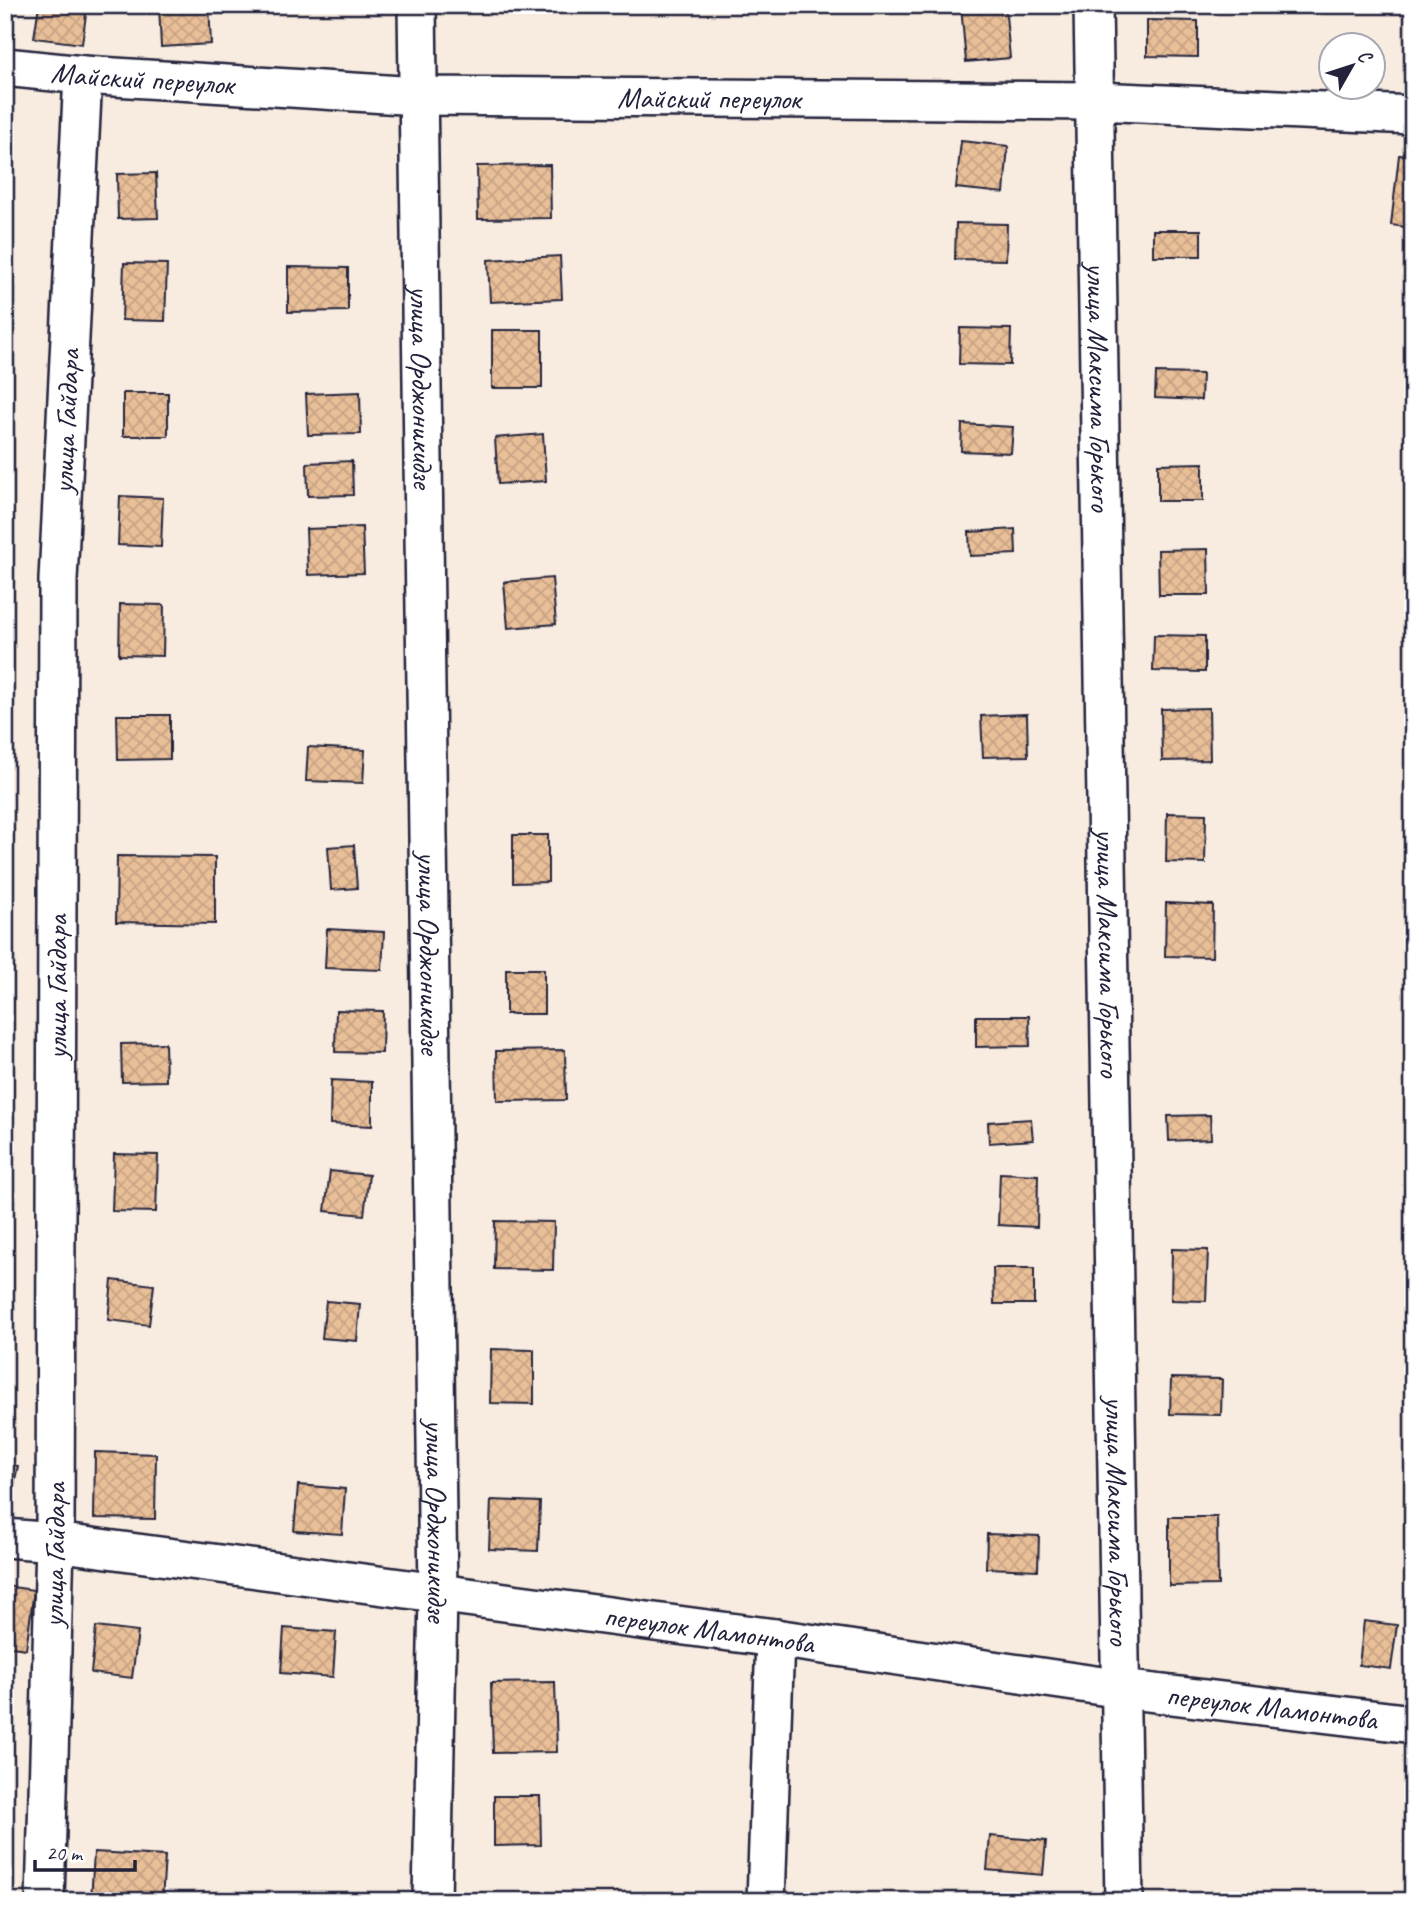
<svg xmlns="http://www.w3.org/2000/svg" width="1418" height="1906" font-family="Caveat,sans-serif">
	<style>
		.building { fill: url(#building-cross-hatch); stroke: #22223b; stroke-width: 2 }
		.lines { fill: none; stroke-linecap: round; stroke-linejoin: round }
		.minor-casing { stroke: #22223b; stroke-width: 42 }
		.minor { stroke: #fff; stroke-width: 37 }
		.labels { text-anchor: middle; stroke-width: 6; stroke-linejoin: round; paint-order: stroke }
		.street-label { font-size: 30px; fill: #22223b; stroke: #fff }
	</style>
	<defs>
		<pattern id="building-cross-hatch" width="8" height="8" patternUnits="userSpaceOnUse" patternTransform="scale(1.75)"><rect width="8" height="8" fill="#e9bf98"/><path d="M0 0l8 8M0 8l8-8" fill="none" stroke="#c8a484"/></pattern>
	</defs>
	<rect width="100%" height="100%" fill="#f8ece0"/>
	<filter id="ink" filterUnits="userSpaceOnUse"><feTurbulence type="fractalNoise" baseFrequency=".0143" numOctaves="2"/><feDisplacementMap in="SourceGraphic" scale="14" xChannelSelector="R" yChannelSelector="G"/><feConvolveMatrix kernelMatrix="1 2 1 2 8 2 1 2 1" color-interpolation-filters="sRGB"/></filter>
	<g filter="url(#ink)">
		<path class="building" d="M 39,5 L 87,7 L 82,44 L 34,38 Z
			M 159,5 L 209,5 L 211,44 L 161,47 Z
			M 1005,5 L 1010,58 L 966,62 L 961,6 Z
			M 1147,20 L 1198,21 L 1198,57 L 1147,56 Z
			M 961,141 L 1008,146 L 1004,193 L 956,188 Z
			M 1399,155 L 1413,156 L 1413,228 L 1391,225 Z
			M 550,165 L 551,218 L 478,219 L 477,166 Z
			M 156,173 L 158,218 L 118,219 L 117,174 Z
			M 956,223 L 1007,224 L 1006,260 L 955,259 Z
			M 1153,230 L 1201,230 L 1201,256 L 1153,256 Z
			M 560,256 L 562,299 L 490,302 L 488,260 Z
			M 124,263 L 167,264 L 165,321 L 122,320 Z
			M 288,267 L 348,268 L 348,311 L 288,312 Z
			M 960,328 L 1011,329 L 1010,365 L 959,364 Z
			M 492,330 L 542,330 L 542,388 L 492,388 Z
			M 1156,373 L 1202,374 L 1201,400 L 1155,398 Z
			M 360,392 L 361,434 L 308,435 L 306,394 Z
			M 123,393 L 168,393 L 168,436 L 123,436 Z
			M 962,424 L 1013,427 L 1011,453 L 961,451 Z
			M 543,434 L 546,481 L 498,484 L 495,438 Z
			M 352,461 L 353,495 L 308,496 L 307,463 Z
			M 1203,463 L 1203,501 L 1158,501 L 1158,464 Z
			M 120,496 L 163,498 L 161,547 L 118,545 Z
			M 362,527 L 364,573 L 308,575 L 306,529 Z
			M 1015,529 L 1016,554 L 970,556 L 969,532 Z
			M 1208,549 L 1209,595 L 1159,595 L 1158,550 Z
			M 552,578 L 556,624 L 508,628 L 504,582 Z
			M 120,604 L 164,605 L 163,656 L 119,655 Z
			M 1154,635 L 1205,636 L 1205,672 L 1153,671 Z
			M 1209,708 L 1210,760 L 1162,761 L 1161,709 Z
			M 1027,714 L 1028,756 L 983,757 L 981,716 Z
			M 117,715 L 170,715 L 170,759 L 118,760 Z
			M 308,747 L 365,750 L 363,783 L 306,781 Z
			M 1167,813 L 1206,814 L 1205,863 L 1166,862 Z
			M 513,835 L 548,835 L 548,882 L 513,883 Z
			M 354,845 L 357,888 L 331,890 L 328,847 Z
			M 117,856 L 215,857 L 215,924 L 116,922 Z
			M 1166,903 L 1213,905 L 1212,957 L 1165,956 Z
			M 327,929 L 384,932 L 382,970 L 325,968 Z
			M 506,969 L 544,969 L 544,1014 L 506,1014 Z
			M 336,1010 L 383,1011 L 382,1053 L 335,1052 Z
			M 976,1016 L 1029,1016 L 1030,1046 L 976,1047 Z
			M 165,1043 L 166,1081 L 122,1082 L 121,1044 Z
			M 565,1050 L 566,1100 L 497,1101 L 496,1051 Z
			M 331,1080 L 372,1082 L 372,1126 L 330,1124 Z
			M 1210,1115 L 1211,1139 L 1169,1141 L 1168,1116 Z
			M 1031,1119 L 1033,1140 L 989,1143 L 988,1122 Z
			M 114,1154 L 158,1155 L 156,1212 L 112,1211 Z
			M 330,1171 L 369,1175 L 364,1215 L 325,1211 Z
			M 1000,1173 L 1038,1175 L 1037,1227 L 998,1225 Z
			M 495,1221 L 554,1222 L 553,1270 L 494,1269 Z
			M 1172,1249 L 1208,1250 L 1206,1301 L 1171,1300 Z
			M 993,1268 L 1034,1268 L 1034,1304 L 994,1304 Z
			M 112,1280 L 154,1285 L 149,1325 L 108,1320 Z
			M 326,1301 L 360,1304 L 357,1341 L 322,1338 Z
			M 491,1349 L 534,1350 L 534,1404 L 490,1403 Z
			M 1171,1378 L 1222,1379 L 1221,1415 L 1170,1414 Z
			M 95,1452 L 156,1454 L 155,1519 L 94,1518 Z
			M 5,1463 L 18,1466 L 8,1511 L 5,1510 Z
			M 298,1485 L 345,1489 L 342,1534 L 294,1531 Z
			M 491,1500 L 540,1502 L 538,1551 L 489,1549 Z
			M 1169,1517 L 1217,1517 L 1218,1585 L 1169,1586 Z
			M 987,1534 L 1039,1536 L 1038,1570 L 986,1568 Z
			M 5,1586 L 34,1590 L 26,1649 L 5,1646 Z
			M 1364,1621 L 1397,1625 L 1391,1669 L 1359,1665 Z
			M 96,1627 L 138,1632 L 132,1678 L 91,1673 Z
			M 284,1628 L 336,1632 L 333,1677 L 281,1673 Z
			M 555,1682 L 557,1752 L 493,1753 L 491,1683 Z
			M 494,1796 L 540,1796 L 541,1845 L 494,1846 Z
			M 990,1836 L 1046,1841 L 1043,1875 L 987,1870 Z
			M 94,1852 L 165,1856 L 162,1901 L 91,1901 Z"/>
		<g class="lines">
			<defs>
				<g id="minor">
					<path id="s1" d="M 417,5 L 438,1594 L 432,1901"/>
					<path id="s2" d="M 1093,5 L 1124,1901"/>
					<path id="s3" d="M 5,67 L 83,75 L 418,96 L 1096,101 L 1413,115"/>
					<path id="s4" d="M 5,1538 L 55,1542 L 775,1638 L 1122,1689 L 1413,1724"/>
					<path id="s5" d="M 45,1901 L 55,1542 L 58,580 L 83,75"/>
					<path d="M 766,1901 L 775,1638"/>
				</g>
			</defs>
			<use href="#minor" class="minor-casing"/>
			<use href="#minor" class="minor"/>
		</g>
	</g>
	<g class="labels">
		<g class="street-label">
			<text dy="10" stroke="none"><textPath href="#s3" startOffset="138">Майский переулок</textPath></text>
			<text dy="10" stroke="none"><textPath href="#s3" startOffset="705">Майский переулок</textPath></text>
			<text dy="10" stroke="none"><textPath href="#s1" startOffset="382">улица Орджоникидзе</textPath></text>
			<text dy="10" stroke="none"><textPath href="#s2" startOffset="382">улица Максима Горького</textPath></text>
			<text dy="10" stroke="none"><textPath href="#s5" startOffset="1480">улица Гайдара</textPath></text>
			<text dy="10" stroke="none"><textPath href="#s1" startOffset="948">улица Орджоникидзе</textPath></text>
			<text dy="10" stroke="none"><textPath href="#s2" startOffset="948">улица Максима Горького</textPath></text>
			<text dy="10" stroke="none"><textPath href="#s5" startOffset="914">улица Гайдара</textPath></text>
			<text dy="10" stroke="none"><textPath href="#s1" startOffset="1516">улица Орджоникидзе</textPath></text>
			<text dy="10" stroke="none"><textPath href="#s2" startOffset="1516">улица Максима Горького</textPath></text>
			<text dy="10" stroke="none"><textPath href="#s5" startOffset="346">улица Гайдара</textPath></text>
			<text dy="10" stroke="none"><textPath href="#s4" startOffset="710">переулок Мамонтова</textPath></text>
			<text dy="10" stroke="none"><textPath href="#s4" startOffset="1278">переулок Мамонтова</textPath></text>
		</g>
	</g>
	<rect width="1418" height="1906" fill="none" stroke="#fff" stroke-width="28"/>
	<rect x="14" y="14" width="1390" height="1878" fill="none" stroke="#22223b" stroke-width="2.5" filter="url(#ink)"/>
	<g transform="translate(1352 66) rotate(51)"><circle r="33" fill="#ffffff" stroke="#a7a7b1" stroke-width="2"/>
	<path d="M0-5L12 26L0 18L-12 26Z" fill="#22223b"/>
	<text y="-10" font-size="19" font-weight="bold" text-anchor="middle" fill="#22223b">С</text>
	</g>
	<path d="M35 1860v10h100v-10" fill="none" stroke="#22223b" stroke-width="3.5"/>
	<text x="46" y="1860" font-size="21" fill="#22223b" stroke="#ffffff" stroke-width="5" paint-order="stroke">20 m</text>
</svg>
